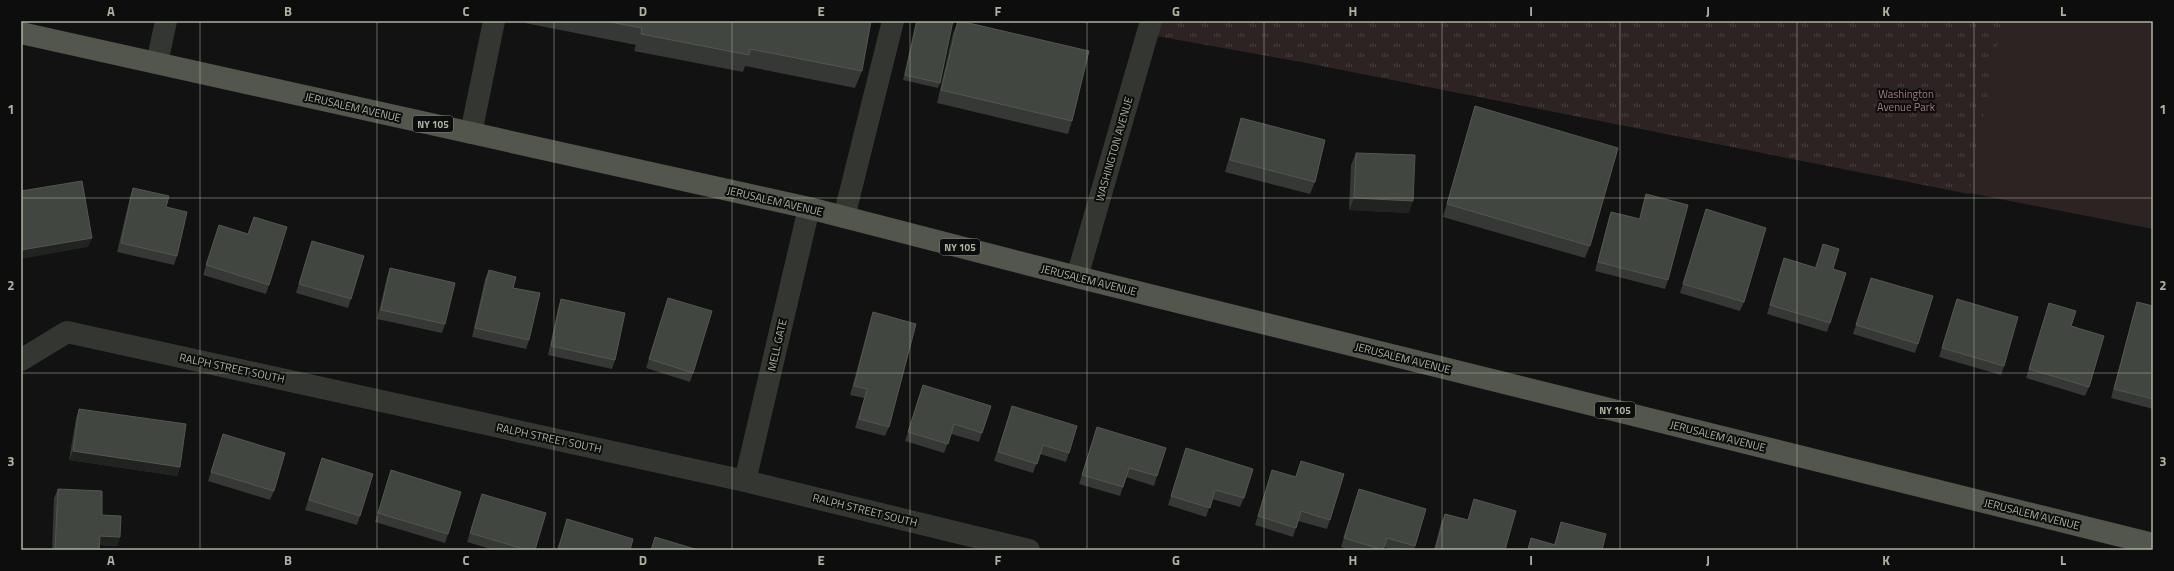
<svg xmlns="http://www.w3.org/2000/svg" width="2174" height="571" font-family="'Titillium Web',sans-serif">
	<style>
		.green { fill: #2d2323 }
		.park { fill: url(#park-tufts) }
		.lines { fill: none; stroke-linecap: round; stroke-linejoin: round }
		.minor { stroke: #343731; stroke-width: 22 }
		.major { stroke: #52564d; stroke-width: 22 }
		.wall { fill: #353834 }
		.shaded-wall { fill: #212321 }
		.building { fill: #424640; stroke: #52574f }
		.grid { fill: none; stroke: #abb4a1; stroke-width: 1; stroke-opacity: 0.55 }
		.labels { text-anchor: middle; stroke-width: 4; stroke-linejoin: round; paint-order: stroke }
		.shield { fill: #0c0d0c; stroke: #7b8274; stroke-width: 1 }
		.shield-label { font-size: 10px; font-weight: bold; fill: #abb4a1 }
		.park-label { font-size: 11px; fill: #a0777e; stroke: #0c0d0c }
		.street-label { font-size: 11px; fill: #abb4a1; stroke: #0c0d0c }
		.neatline { fill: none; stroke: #abb4a1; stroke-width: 1.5 }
		.grid-label { font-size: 13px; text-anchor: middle; font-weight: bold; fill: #abb4a1 }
	</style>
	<defs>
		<pattern id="park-tufts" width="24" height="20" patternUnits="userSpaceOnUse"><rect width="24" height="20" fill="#2d2323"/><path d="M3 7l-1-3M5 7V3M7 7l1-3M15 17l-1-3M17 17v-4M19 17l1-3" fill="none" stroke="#494140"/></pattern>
	</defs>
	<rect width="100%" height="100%" fill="#111211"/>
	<path class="green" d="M 1318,21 L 2153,21 L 2153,229 L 1307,63 Z"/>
	<path class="park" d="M 1160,21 L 2002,21 L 1969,194 L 1307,63 L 1156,36 Z"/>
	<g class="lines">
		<path class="minor" d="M 157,63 L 166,21
			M 471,133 L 494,21
			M 844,217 L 893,21
			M 1077,277 L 1151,21
			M 21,360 L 67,332 L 745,481 L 1029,550
			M 745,481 L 809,208"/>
		<path class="major" d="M 21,33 L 809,208 L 1077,277 L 2153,544"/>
	</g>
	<path class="wall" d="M 525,21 L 871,21 L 862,71 L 855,88 L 745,66 L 743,72 L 634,51 L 636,45 L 525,23 Z
		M 916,21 L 953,21 L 940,83 L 938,88 L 903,80 Z
		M 958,21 L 1072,121 L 1068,134 L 937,103 L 953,33 Z
		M 1475,106 L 1590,246 L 1585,258 L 1443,217 L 1471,119 Z
		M 1241,118 L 1315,182 L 1310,194 L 1225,172 L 1237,130 Z
		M 1356,153 L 1409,213 L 1349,210 L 1351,165 Z
		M 133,188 L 166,207 L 177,256 L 174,265 L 117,252 L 130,197 Z
		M 1646,194 L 1668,280 L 1665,289 L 1595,271 L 1608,221 L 1611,212 L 1639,219 L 1643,203 Z
		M 1706,209 L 1744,302 L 1740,311 L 1680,293 Z
		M 254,217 L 269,285 L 266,294 L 203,275 L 219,225 L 248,234 Z
		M 312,241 L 351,299 L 348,308 L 296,293 L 309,250 Z
		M 1823,244 L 1833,269 L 1830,323 L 1827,332 L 1767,314 L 1784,258 L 1815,267 Z
		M 390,268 L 445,324 L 442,333 L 377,319 L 387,277 Z
		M 489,270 L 513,288 L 529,340 L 526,349 L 472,337 L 485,279 Z
		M 1871,278 L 1918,344 L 1915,353 L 1853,334 Z
		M 668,298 L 693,373 L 690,382 L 646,368 Z
		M 561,299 L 615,360 L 612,369 L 548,355 L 558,308 Z
		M 1957,299 L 2004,366 L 2001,375 L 1939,357 Z
		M 2137,302 L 2153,306 L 2153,409 L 2111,398 L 2134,311 Z
		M 2049,303 L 2089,387 L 2085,396 L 2026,378 Z
		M 873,312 L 889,427 L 885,436 L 855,428 L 864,398 L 850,395 L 870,321 Z
		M 923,385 L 982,433 L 979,442 L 951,434 L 944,453 L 905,441 Z
		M 1012,406 L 1069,453 L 1066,462 L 1040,454 L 1033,473 L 994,461 Z
		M 79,409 L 180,467 L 177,476 L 69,460 L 76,418 Z
		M 1097,427 L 1157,476 L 1154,486 L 1126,477 L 1120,496 L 1079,484 Z
		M 223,434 L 274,491 L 270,500 L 208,481 Z
		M 1186,448 L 1244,498 L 1240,507 L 1212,499 L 1206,517 L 1168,505 Z
		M 322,458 L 360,516 L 357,525 L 305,510 Z
		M 1301,461 L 1330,520 L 1327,529 L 1298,521 L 1293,537 L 1255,525 L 1272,470 L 1295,477 Z
		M 391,470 L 448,534 L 445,543 L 375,522 Z
		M 58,489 L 102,515 L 120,537 L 117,546 L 100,545 L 99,550 L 52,550 L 54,498 Z
		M 1359,489 L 1426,509 L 1414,550 L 1394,550 L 1384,547 L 1383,550 L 1350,550 L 1341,547 Z
		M 482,494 L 535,550 L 494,550 L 467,542 Z
		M 1474,499 L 1505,550 L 1434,550 L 1441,523 L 1445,514 L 1468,520 Z
		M 567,519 L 630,550 L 557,550 Z
		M 1561,522 L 1602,550 L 1527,550 L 1531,538 L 1554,544 Z"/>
	<path class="shaded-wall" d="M 1354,198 L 1413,201 L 1409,213 L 1349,210 Z
		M 92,238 L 88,247 L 21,259 L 21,250 Z
		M 73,451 L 180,467 L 177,476 L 69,460 Z
		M 100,536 L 120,537 L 117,546 L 97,545 Z
		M 55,549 L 82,550 L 55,550 Z"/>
	<path class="building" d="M 605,21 L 871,21 L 862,71 L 750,49 L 749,55 L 641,34 L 642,28 Z
		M 917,21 L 953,21 L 940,83 L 905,75 Z
		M 958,21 L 960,21 L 1089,51 L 1072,121 L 941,90 Z
		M 1475,106 L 1618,148 L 1590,246 L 1447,204 Z
		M 1241,118 L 1325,140 L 1315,182 L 1230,160 Z
		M 1356,153 L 1415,155 L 1413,201 L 1354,198 Z
		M 82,181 L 92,238 L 21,250 L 21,191 Z
		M 133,188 L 169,196 L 166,207 L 187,212 L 177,256 L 121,243 Z
		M 1646,194 L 1688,205 L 1668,280 L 1598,262 L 1611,212 L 1640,219 Z
		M 1706,209 L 1766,228 L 1744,302 L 1683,284 Z
		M 254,217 L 287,227 L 269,285 L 206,265 L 219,225 L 248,234 Z
		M 312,241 L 364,256 L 351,299 L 299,284 Z
		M 1823,244 L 1839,249 L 1833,269 L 1846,273 L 1830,323 L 1770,305 L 1784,258 L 1816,268 Z
		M 390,268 L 455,283 L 445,324 L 381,310 Z
		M 489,270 L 516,277 L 513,288 L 540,293 L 529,340 L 475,328 Z
		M 1871,278 L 1933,296 L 1918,344 L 1856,325 Z
		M 668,298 L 712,311 L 693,373 L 649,359 Z
		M 561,299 L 625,313 L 615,360 L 551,346 Z
		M 1957,299 L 2018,317 L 2004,366 L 1942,348 Z
		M 2137,302 L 2153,306 L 2153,399 L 2114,389 Z
		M 2049,303 L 2076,311 L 2071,326 L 2104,336 L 2089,387 L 2029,369 Z
		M 873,312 L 916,324 L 889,427 L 859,419 L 867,389 L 854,386 Z
		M 923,385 L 991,406 L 982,433 L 954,424 L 948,444 L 908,432 Z
		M 1012,406 L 1077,426 L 1069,453 L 1043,445 L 1037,464 L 998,452 Z
		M 79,409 L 186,424 L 180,467 L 73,451 Z
		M 1097,427 L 1166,448 L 1157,476 L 1129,468 L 1123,487 L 1082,475 Z
		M 223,434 L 285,453 L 274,491 L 211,472 Z
		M 1186,448 L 1253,469 L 1244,498 L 1215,490 L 1210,508 L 1171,496 Z
		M 322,458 L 373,474 L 360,516 L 309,500 Z
		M 1301,461 L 1344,474 L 1330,520 L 1301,511 L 1296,528 L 1258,516 L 1272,470 L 1296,477 Z
		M 391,470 L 461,492 L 448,534 L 378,513 Z
		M 58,489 L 102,491 L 102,515 L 121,516 L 120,537 L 100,536 L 99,550 L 55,549 Z
		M 1359,489 L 1426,509 L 1415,546 L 1387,538 L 1383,550 L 1344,538 Z
		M 482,494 L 546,513 L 535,550 L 527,550 L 470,533 Z
		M 1474,499 L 1516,511 L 1505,550 L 1435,550 L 1445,514 L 1468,520 Z
		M 567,519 L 633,539 L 630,550 L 558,550 Z
		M 1561,522 L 1606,534 L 1602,550 L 1528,550 L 1531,538 L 1555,545 Z
		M 655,537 L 698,550 L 651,550 Z"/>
	<path class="grid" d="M 200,21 L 200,550M 377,21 L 377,550M 554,21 L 554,550M 732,21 L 732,550M 910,21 L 910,550M 1087,21 L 1087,550M 1264,21 L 1264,550M 1442,21 L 1442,550M 1620,21 L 1620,550M 1797,21 L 1797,550M 1974,21 L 1974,550M 21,198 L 2153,198M 21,373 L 2153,373"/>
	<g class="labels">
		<g class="shield">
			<rect x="413" y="116" width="40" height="16" rx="3"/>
			<rect x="940" y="239" width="40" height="16" rx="3"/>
			<rect x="1595" y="402" width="40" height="16" rx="3"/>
		</g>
		<g class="shield-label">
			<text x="433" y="128">NY 105</text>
			<text x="960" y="251">NY 105</text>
			<text x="1615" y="414">NY 105</text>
		</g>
		<g class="park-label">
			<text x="1906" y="98">Washington<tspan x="1906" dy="13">Avenue Park</tspan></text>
		</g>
		<g class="street-label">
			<text transform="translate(353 107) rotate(13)" y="4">JERUSALEM AVENUE</text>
			<text transform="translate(1114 149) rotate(-74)" y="4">WASHINGTON AVENUE</text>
			<text transform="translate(775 201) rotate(13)" y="4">JERUSALEM AVENUE</text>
			<text transform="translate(1089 280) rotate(14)" y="4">JERUSALEM AVENUE</text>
			<text transform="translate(777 345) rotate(-77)" y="4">MELL GATE</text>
			<text transform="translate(1403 358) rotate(14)" y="4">JERUSALEM AVENUE</text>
			<text transform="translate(232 368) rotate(12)" y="4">RALPH STREET SOUTH</text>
			<text transform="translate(1718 436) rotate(14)" y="4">JERUSALEM AVENUE</text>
			<text transform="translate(549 438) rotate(12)" y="4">RALPH STREET SOUTH</text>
			<text transform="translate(865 510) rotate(14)" y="4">RALPH STREET SOUTH</text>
			<text transform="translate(2032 514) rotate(14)" y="4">JERUSALEM AVENUE</text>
		</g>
	</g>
	<rect width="2174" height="571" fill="none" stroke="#0c0d0c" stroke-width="44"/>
	<rect x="22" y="22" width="2130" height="527" class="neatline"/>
	<g class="grid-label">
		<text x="111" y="16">A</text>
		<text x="288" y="16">B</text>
		<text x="466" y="16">C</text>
		<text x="643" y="16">D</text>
		<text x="821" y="16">E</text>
		<text x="998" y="16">F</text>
		<text x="1176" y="16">G</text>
		<text x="1353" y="16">H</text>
		<text x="1531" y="16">I</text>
		<text x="1708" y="16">J</text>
		<text x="1886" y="16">K</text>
		<text x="2063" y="16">L</text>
		<text x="11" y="114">1</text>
		<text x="2163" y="114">1</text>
		<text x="11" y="290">2</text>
		<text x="2163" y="290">2</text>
		<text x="11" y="466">3</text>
		<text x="2163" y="466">3</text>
		<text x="111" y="565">A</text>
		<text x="288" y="565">B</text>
		<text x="466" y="565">C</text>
		<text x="643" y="565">D</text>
		<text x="821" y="565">E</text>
		<text x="998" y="565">F</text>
		<text x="1176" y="565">G</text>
		<text x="1353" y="565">H</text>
		<text x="1531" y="565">I</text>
		<text x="1708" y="565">J</text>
		<text x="1886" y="565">K</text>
		<text x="2063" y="565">L</text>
	</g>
</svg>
